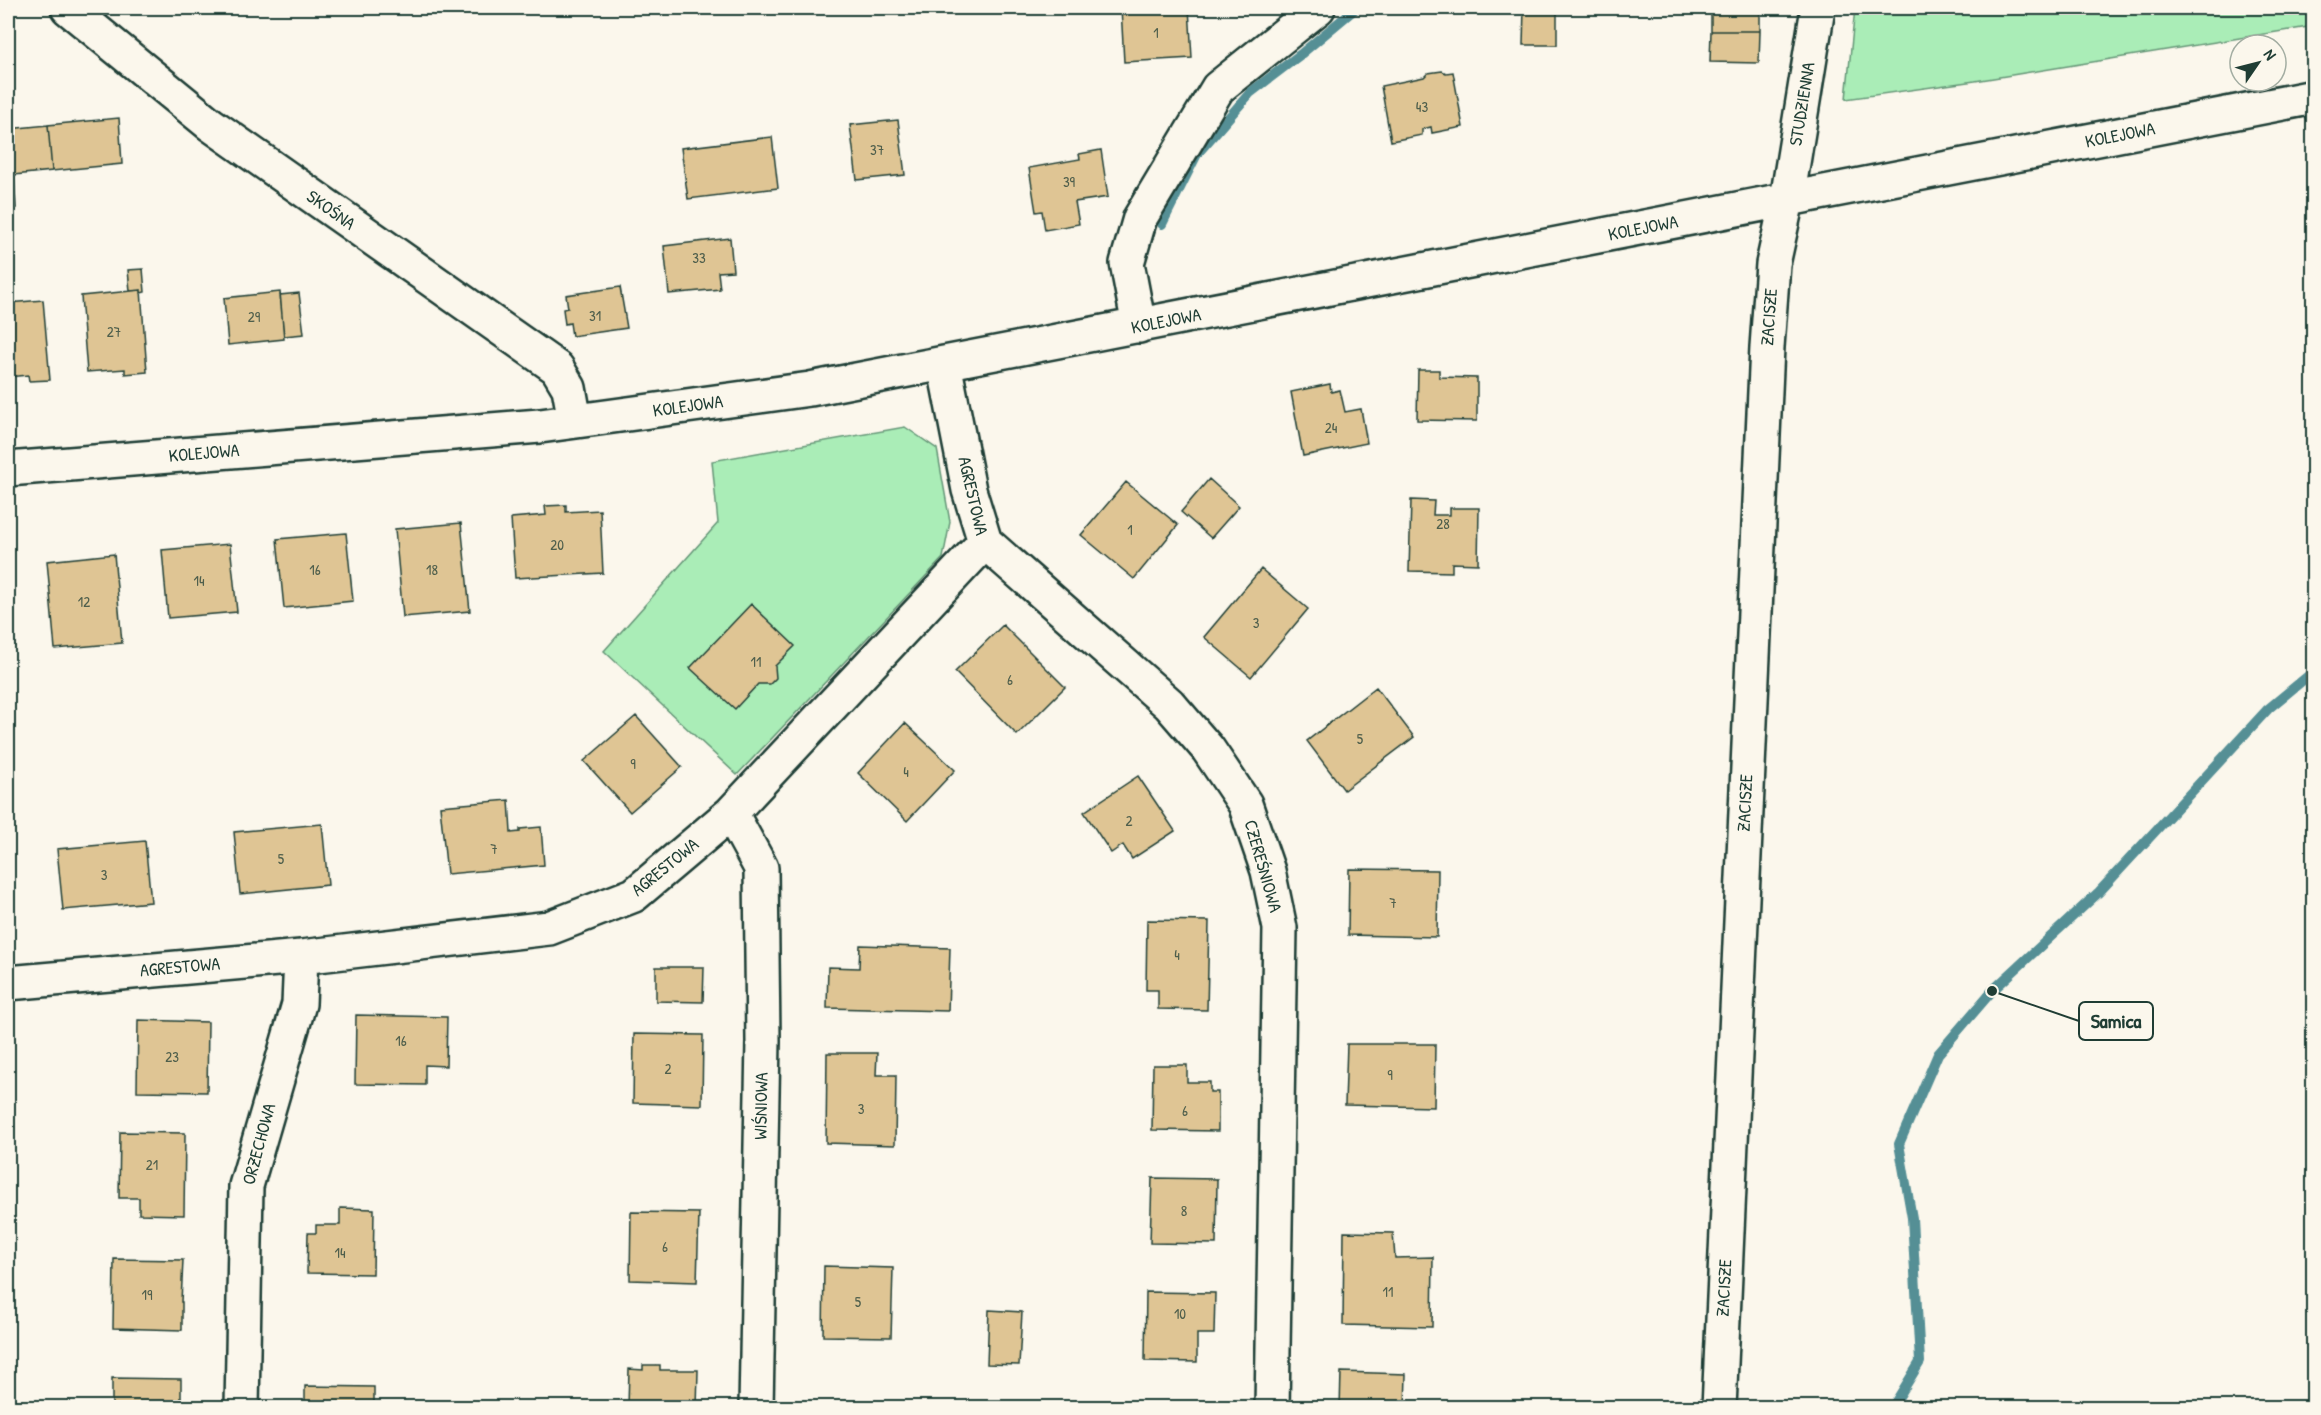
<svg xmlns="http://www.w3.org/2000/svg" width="2321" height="1415" font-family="'Patrick Hand',sans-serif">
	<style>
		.green { fill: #aaedb7; stroke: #649576; stroke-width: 1.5 }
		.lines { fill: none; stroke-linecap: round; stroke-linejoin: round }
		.stream { stroke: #548f95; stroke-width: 10 }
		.building { fill: #dfc594; stroke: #1f3d34; stroke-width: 1.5 }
		.minor-casing { stroke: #1f3d34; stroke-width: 38 }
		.minor { stroke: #fbf7ec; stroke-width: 33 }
		.labels { text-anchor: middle; stroke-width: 4.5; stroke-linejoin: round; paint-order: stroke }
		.number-label { font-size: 15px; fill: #4f5f4c }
		.street-label { font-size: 18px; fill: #1f3d34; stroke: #fbf7ec }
		.leader { fill: none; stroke: #1f3d34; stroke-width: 2 }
		.callout-dot { fill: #1f3d34; stroke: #fbf7ec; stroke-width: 2 }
		.callout { fill: #fbf7ec; stroke: #1f3d34; stroke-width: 2 }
		.callout-label { font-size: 20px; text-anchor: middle; font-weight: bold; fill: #1f3d34 }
	</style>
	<rect width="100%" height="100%" fill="#fbf7ec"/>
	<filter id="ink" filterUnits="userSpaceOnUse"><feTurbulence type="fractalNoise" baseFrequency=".0167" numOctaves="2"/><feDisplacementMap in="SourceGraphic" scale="12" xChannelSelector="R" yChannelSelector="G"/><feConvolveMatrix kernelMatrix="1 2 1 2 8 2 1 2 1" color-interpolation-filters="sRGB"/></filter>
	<g filter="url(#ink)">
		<path class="green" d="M 1855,8 L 2313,8 L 2314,26 L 1975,81 L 1846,99 Z
			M 905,427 L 937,449 L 950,522 L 943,558 L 737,775 L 604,651 L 718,523 L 712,461 Z"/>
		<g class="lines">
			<path class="stream" d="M 1162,224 L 1197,154 L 1250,93 L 1301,54 L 1356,8
				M 1892,1408 L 1920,1362 L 1912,1218 L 1899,1144 L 1938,1054 L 1992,991 L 2099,892 L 2268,709 L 2314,671"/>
		</g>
		<path class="building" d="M 1121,8 L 1189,8 L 1192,58 L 1124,62 Z
			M 1524,8 L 1557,8 L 1557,45 L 1523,45 Z
			M 1711,8 L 1760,8 L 1760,31 L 1711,31 Z
			M 1711,31 L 1760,31 L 1759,63 L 1710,62 Z
			M 1442,71 L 1446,73 L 1453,72 L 1463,127 L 1432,133 L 1431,127 L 1422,129 L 1422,135 L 1391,141 L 1381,86 L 1424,77 L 1428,73 Z
			M 119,118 L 122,164 L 52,171 L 48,125 Z
			M 898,120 L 905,175 L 857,180 L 850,125 Z
			M 48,125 L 52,171 L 14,175 L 16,208 L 8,208 L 8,129 Z
			M 772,137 L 778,188 L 688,199 L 681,148 Z
			M 1101,150 L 1108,197 L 1075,202 L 1079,224 L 1045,230 L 1042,211 L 1036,212 L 1029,168 L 1080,159 L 1079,154 Z
			M 730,238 L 733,271 L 718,272 L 720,289 L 669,294 L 664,246 Z
			M 143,269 L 145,292 L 141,293 L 141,290 L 130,291 L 128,270 Z
			M 620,287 L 627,328 L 572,336 L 570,323 L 565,324 L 563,309 L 568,308 L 566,295 Z
			M 141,290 L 147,372 L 125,374 L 125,369 L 87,372 L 81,296 Z
			M 280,292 L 284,339 L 228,345 L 224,298 Z
			M 299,293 L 304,334 L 284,336 L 280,295 Z
			M 43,300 L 50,380 L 29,381 L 28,375 L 8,377 L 8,303 Z
			M 1418,370 L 1439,370 L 1439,377 L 1477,378 L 1477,421 L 1417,420 Z
			M 1330,384 L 1331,392 L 1340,390 L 1345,412 L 1361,409 L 1367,443 L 1303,456 L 1291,392 Z
			M 1209,479 L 1239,506 L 1211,538 L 1181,512 Z
			M 1126,482 L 1178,525 L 1134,579 L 1081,535 Z
			M 1411,500 L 1434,501 L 1433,515 L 1450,515 L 1450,508 L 1479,508 L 1478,564 L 1452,563 L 1452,572 L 1409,571 Z
			M 566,505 L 566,512 L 600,510 L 603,573 L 515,578 L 511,518 L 546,515 L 545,506 Z
			M 461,523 L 470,611 L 403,617 L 395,529 Z
			M 346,533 L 353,601 L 284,608 L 277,539 Z
			M 230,544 L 237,612 L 168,618 L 162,550 Z
			M 114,554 L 122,643 L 55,649 L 47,561 Z
			M 1261,569 L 1308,609 L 1251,677 L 1204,637 Z
			M 751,604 L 795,646 L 775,666 L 776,678 L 770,684 L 758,684 L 735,709 L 690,668 Z
			M 1003,625 L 1065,687 L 1017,735 L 955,672 Z
			M 1376,687 L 1414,737 L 1344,790 L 1307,741 Z
			M 636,716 L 682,767 L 630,812 L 584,761 Z
			M 905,723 L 955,770 L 907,821 L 858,773 Z
			M 1138,776 L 1175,831 L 1132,859 L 1123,845 L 1111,853 L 1084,812 Z
			M 509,800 L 511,833 L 520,832 L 520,829 L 541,827 L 544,865 L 447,874 L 440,806 Z
			M 322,824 L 328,885 L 240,894 L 234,832 Z
			M 145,841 L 151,902 L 63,910 L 57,849 Z
			M 1349,869 L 1438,870 L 1437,937 L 1348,935 Z
			M 1147,920 L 1209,921 L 1207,1010 L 1158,1009 L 1158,990 L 1146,990 Z
			M 860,945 L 950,948 L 948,1011 L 827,1008 L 828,967 L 859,968 Z
			M 656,967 L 704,967 L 703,1002 L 656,1001 Z
			M 356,1015 L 447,1017 L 446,1066 L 425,1065 L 425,1085 L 355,1084 Z
			M 138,1020 L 208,1022 L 207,1092 L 137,1091 Z
			M 634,1034 L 703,1035 L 702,1105 L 633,1103 Z
			M 1347,1044 L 1435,1044 L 1434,1107 L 1345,1105 Z
			M 827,1053 L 877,1053 L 876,1075 L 896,1075 L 895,1145 L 826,1143 Z
			M 1153,1065 L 1187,1065 L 1187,1082 L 1210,1082 L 1210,1092 L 1218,1092 L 1218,1131 L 1152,1130 Z
			M 120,1132 L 185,1133 L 184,1215 L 139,1214 L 139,1198 L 119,1198 Z
			M 1152,1178 L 1217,1179 L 1216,1244 L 1150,1243 Z
			M 340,1208 L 374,1209 L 373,1274 L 307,1273 L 308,1233 L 316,1233 L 316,1225 L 340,1225 Z
			M 631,1212 L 699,1213 L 697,1282 L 630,1280 Z
			M 1344,1232 L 1393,1233 L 1395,1258 L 1433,1257 L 1432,1327 L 1343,1325 Z
			M 114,1259 L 183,1260 L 181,1302 L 182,1302 L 182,1330 L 113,1328 Z
			M 824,1266 L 893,1268 L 891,1337 L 823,1336 Z
			M 1146,1292 L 1215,1293 L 1214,1334 L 1197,1334 L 1197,1362 L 1145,1361 Z
			M 989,1310 L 1022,1312 L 1019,1365 L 987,1364 Z
			M 643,1365 L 660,1365 L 660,1370 L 698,1370 L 697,1408 L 628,1408 L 629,1369 L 643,1370 Z
			M 1341,1372 L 1406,1374 L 1405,1408 L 1340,1408 Z
			M 112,1378 L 181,1379 L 181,1400 L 176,1400 L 176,1408 L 112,1408 Z
			M 305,1386 L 374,1387 L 374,1408 L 305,1408 Z"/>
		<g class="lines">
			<defs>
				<path id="minor" d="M 68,8 L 210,124 L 557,368 L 569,388 L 575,421
					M 1139,326 L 1127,263 L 1140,218 L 1218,88 L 1318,8
					M 8,469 L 540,426 L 810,389 L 2314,97
					M 985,542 L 1169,704 L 1208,749 L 1245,804 L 1268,871 L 1280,928 L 1272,1408
					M 731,813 L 761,868 L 763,1041 L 756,1408
					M 8,983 L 301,957 L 549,928 L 634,895 L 731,813 L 985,542 L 969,490 L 944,363
					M 242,1408 L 246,1186 L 299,1004 L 301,957
					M 1719,1408 L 1767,347 L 1773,264 L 1787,200 L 1818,8"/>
			</defs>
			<use href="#minor" class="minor-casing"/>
			<use href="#minor" class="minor"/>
		</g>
	</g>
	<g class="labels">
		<g class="number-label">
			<text x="1156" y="38">1</text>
			<text x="1422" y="112">43</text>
			<text x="877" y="155">37</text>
			<text x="1069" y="187">39</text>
			<text x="699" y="263">33</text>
			<text x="595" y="321">31</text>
			<text x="254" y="322">29</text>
			<text x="114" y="337">27</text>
			<text x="1331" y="433">24</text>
			<text x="1443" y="529">28</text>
			<text x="1130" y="535">1</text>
			<text x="557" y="550">20</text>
			<text x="315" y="575">16</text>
			<text x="432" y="575">18</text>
			<text x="199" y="586">14</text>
			<text x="84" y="607">12</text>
			<text x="1256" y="628">3</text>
			<text x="756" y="667">11</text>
			<text x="1010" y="685">6</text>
			<text x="1360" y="744">5</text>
			<text x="633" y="769">9</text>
			<text x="906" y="777">4</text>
			<text x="1129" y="826">2</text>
			<text x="494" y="854">7</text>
			<text x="281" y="864">5</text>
			<text x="104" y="880">3</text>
			<text x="1393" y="908">7</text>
			<text x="1177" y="960">4</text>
			<text x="401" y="1046">16</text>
			<text x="172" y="1062">23</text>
			<text x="668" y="1074">2</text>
			<text x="1390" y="1080">9</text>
			<text x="861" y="1114">3</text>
			<text x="1185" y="1116">6</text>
			<text x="152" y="1170">21</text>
			<text x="1184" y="1216">8</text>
			<text x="665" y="1252">6</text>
			<text x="340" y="1258">14</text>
			<text x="1388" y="1297">11</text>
			<text x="147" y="1300">19</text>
			<text x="858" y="1307">5</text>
			<text x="1180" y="1319">10</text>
		</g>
		<g class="street-label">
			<text transform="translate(1802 104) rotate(-81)" y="6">STUDZIENNA</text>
			<text transform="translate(2120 135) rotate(-11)" y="6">KOLEJOWA</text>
			<text transform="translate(331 210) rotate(35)" y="6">SKOŚNA</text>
			<text transform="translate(1643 228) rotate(-11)" y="6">KOLEJOWA</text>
			<text transform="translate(1769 317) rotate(-86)" y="6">ZACISZE</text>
			<text transform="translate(1166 321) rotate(-11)" y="6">KOLEJOWA</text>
			<text transform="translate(688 406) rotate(-8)" y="6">KOLEJOWA</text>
			<text transform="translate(204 453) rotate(-5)" y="6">KOLEJOWA</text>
			<text transform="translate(973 496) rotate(77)" y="6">AGRESTOWA</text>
			<text transform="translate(1745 803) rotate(-87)" y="6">ZACISZE</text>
			<text transform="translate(1263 866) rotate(74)" y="6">CZEREŚNIOWA</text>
			<text transform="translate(665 867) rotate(-39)" y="6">AGRESTOWA</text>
			<text transform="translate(180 967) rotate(-5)" y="6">AGRESTOWA</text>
			<text transform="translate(761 1106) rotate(-89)" y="6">WIŚNIOWA</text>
			<text transform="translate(259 1144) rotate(-75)" y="6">ORZECHOWA</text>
			<text transform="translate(1724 1288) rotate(-87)" y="6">ZACISZE</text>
		</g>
	</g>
	<path class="leader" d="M1992 991L2079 1021"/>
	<circle class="callout-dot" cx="1992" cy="991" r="6"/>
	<rect class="callout" x="2079" y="1002" width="74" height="38" rx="6"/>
	<g class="callout-label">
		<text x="2116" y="1028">Samica</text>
	</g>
	<rect width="2321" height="1415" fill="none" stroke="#fbf7ec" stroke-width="30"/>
	<rect x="15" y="15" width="2291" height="1385" fill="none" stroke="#1f3d34" stroke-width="2" filter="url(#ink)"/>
	<g transform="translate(2258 63) rotate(55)"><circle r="28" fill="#fbf7ec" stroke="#a3ada2" stroke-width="1.5"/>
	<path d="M0-4.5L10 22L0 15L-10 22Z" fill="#1f3d34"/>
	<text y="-9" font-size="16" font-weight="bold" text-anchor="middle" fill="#1f3d34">N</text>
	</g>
</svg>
